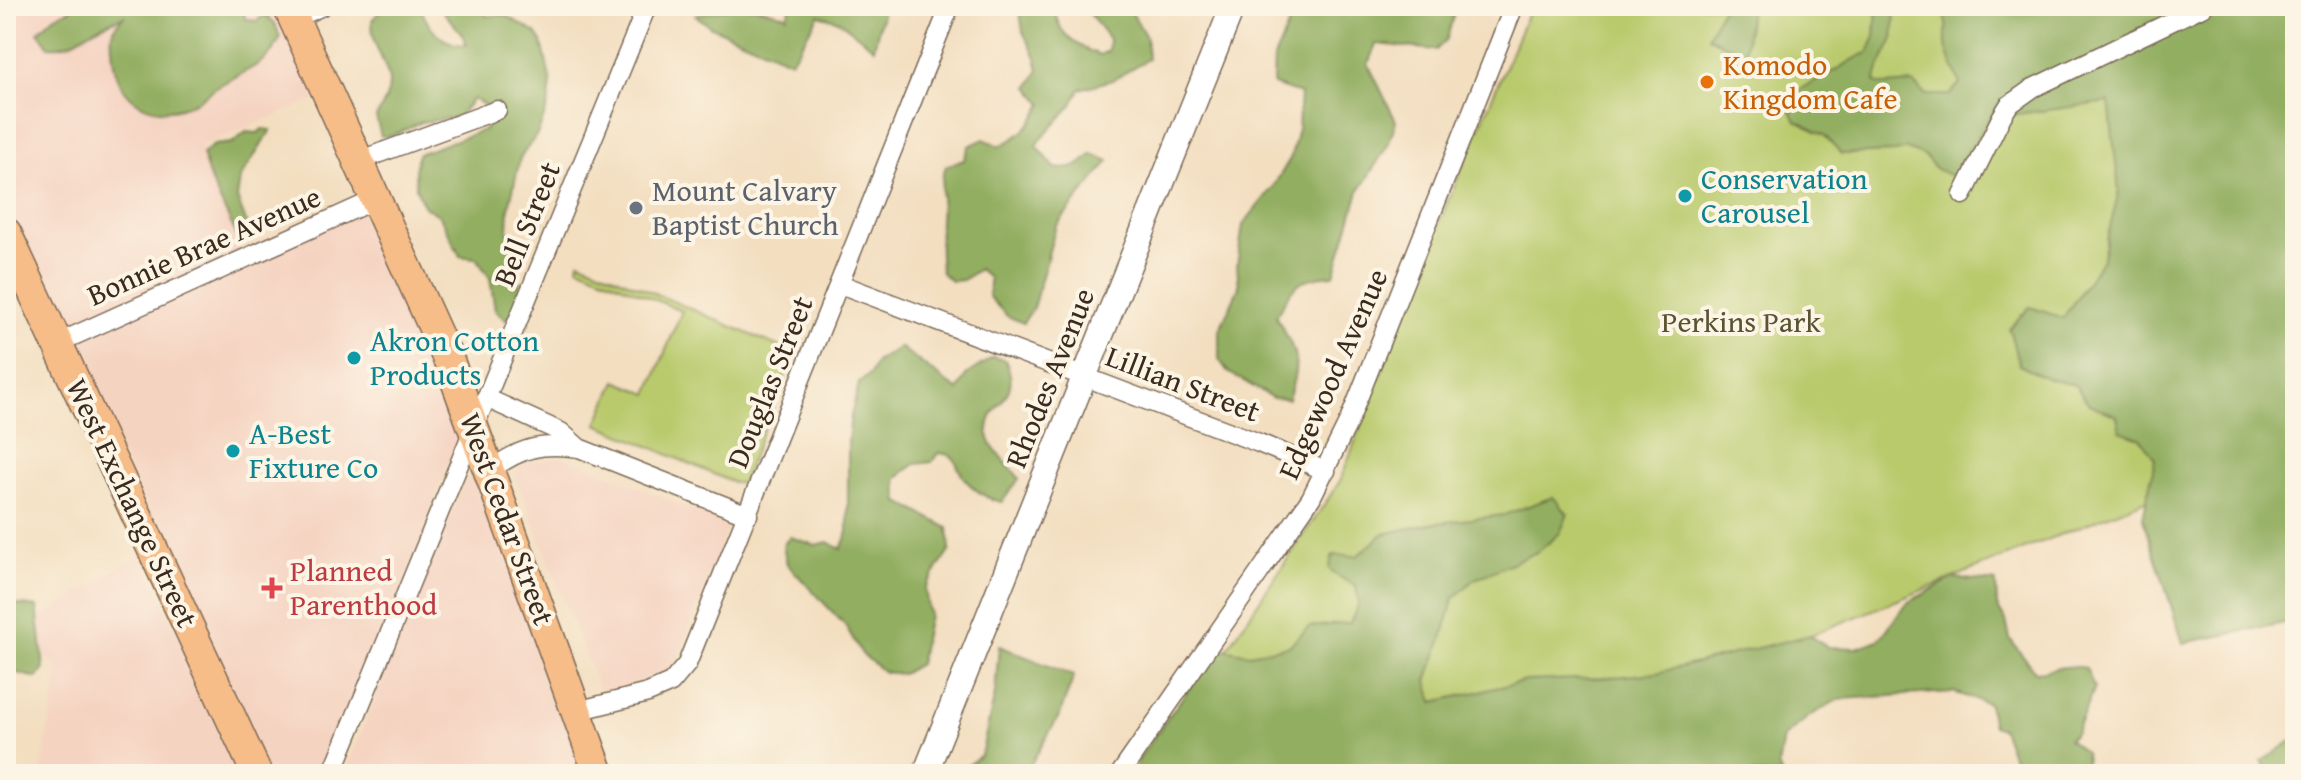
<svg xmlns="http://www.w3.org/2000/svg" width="2301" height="780" font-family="'Gentium Book Plus',serif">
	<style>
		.built { fill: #f5d3c1 }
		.green { fill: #b9ca6d; stroke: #7a7a46; stroke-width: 2 }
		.forest { fill: #92ae60; stroke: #666c3f; stroke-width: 2 }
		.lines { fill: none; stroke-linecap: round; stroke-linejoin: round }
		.minor-casing { stroke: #7b6957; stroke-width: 21 }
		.tertiary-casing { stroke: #7b6957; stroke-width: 27 }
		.primary-casing { stroke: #7b6957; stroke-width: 33 }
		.minor { stroke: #fff; stroke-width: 18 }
		.tertiary { stroke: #fff; stroke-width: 24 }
		.primary { stroke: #f7bd88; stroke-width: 30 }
		.food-dot { fill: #e8710a; stroke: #fcf5e5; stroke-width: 3 }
		.culture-dot { fill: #0f9aa8; stroke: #fcf5e5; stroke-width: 3 }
		.worship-dot { fill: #6b7280; stroke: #fcf5e5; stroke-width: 3 }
		.health-dot { fill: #e0444e; stroke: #fcf5e5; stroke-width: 3 }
		.labels { text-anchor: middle; stroke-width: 8; stroke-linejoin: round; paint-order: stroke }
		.food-label { font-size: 30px; fill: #c56008; stroke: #fcf5e5; text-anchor: start }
		.culture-label { font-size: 30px; fill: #0d838f; stroke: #fcf5e5; text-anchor: start }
		.worship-label { font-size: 30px; fill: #5b616d; stroke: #fcf5e5; text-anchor: start }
		.street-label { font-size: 30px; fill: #3b2a1e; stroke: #fcf5e5 }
		.park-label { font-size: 30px; fill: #5a5232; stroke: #fcf5e5 }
		.health-label { font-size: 30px; fill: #be3a42; stroke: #fcf5e5; text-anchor: start }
	</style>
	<rect width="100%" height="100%" fill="#fcf5e5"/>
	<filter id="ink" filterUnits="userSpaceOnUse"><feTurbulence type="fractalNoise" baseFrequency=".0125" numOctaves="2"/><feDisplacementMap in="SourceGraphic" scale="16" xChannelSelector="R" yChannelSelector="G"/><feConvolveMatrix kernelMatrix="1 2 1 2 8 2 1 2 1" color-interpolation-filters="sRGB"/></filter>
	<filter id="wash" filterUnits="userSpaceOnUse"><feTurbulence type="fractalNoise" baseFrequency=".006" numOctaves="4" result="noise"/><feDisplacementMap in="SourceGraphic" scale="32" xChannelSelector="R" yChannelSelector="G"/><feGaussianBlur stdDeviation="1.8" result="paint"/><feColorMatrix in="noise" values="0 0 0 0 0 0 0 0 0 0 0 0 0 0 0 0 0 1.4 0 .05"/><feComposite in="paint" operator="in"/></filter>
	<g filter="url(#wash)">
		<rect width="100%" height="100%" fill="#f3dec0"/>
		<path class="built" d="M 6,6 L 280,6 L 322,97 L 199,146 L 241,250 L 363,194 L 465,416 L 423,534 L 323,774 L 269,774 L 267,770 L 6,202 Z
			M 561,457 L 591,467 L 728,525 L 676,664 L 664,673 L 619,691 L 599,690 L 515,474 L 525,462 Z
			M 476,472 L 585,774 L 344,774 L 465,480 Z
			M 141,553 L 240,774 L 41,774 L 59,668 L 44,655 L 40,619 Z"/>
		<path class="green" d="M 1531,6 L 2295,6 L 2295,440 L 1466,774 L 1143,774 L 1340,481 L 1434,234 Z
			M 579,261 L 794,353 L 742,483 L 734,483 L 597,424 L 616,381 L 648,394 L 682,311 L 578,267 Z"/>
		<path class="forest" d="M 71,6 L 244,6 L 245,19 L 256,21 L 265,15 L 275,23 L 280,38 C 269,65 242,72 218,86 C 210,91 202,99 193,103 C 153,122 118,101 113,58 C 111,35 108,30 125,16 C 118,19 109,22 101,26 C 83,33 71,49 49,46 L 38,32 L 55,16 L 70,10 Z
			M 396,6 L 420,6 C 428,29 443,45 467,45 C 461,28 449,21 439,6 L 478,6 L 487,16 L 505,15 L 536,33 L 542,42 L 551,83 L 548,106 L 538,133 L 520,158 L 509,208 L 508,230 L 512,243 L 511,262 L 521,285 L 516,308 L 506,320 L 495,310 L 490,278 L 476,258 L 460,256 L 440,216 L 424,206 L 416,188 L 415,171 L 418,154 L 486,129 L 488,107 L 473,99 L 458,117 L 422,122 L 391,136 L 381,136 L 376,117 C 408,70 371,64 372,20 L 383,8 Z
			M 791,6 L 884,6 L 874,48 L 839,21 L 819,15 L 791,61 L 711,27 L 695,15 C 733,7 750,2 787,16 Z
			M 1019,6 L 1056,6 C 1053,33 1078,47 1100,55 L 1108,51 L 1109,39 L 1084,6 L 1128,6 L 1146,37 L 1148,59 L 1112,80 L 1080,89 L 1071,106 L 1036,145 L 1055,168 C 1072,171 1080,166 1092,154 L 1109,161 L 1056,226 L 1033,308 L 1023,323 L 1007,316 L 989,297 L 989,278 L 979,269 L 963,280 L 951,281 L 941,272 C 939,249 939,228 941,205 C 942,190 940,181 946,166 L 964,160 L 969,146 L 984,139 L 999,146 C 1021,137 1032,124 1043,104 L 1029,87 L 1039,70 L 1036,57 L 1023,32 Z
			M 1297,6 L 1456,6 L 1447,39 L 1436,50 L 1376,44 L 1368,64 L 1396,121 L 1388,145 L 1359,191 L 1334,275 C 1295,278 1294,285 1276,316 C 1296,353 1302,358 1288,399 L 1273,398 L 1228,372 L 1219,359 L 1219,331 L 1239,287 L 1237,265 L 1243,225 L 1273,187 L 1291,157 L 1298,129 L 1300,94 L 1273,85 L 1274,58 Z
			M 1723,6 L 1750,6 L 1745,54 L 1708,37 Z
			M 1877,6 L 1885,6 L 1895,11 L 1893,39 L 1879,68 L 1875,83 L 1885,85 L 1913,83 L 1926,95 L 1950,95 L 1960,83 C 1956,72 1950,61 1947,50 C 1943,32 1951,29 1941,10 L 1925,7 L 1915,12 L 1910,6 L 2295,6 L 2295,621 L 2183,643 L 2143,518 L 2155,459 L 2140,438 L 2120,431 L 2117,416 L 2089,404 L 2075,385 L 2048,379 L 2019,365 L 2009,328 L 2030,307 L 2063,318 L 2102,260 L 2119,191 L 2109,102 L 2002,116 L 1995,111 L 1952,176 L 1936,169 L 1925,156 L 1906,149 L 1896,152 L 1842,154 L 1824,135 L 1796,121 L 1785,99 C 1801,87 1818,80 1835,70 C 1847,64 1855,57 1868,53 L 1875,36 Z
			M 262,129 L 271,130 L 240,178 L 237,198 L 252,237 L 241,244 L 211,182 L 202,154 L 214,145 L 232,143 L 246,132 L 258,133 Z
			M 900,347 L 958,391 L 966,375 L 993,357 L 1005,360 C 1024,400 988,401 988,431 C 988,452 1011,463 1019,479 L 1002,502 C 986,499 975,491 964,478 C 954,465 960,454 938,453 L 932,462 L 915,464 L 896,478 L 899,502 L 948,528 L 950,550 L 925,588 L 929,615 L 919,664 L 902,674 L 884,672 L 862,654 L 845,625 L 787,564 L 783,545 L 790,537 L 815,545 L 828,542 L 841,549 L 848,532 L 848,441 L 851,416 L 859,383 L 870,374 L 876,362 Z
			M 1553,497 L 1568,514 L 1560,533 L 1539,551 L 1473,580 L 1453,599 L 1445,629 L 1427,681 L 1433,702 L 1526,681 L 1602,678 L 1656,673 L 1810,635 L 1827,647 L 1856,648 L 1879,640 L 1907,603 L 1953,578 L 1996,582 L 1997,606 L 2006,621 L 2010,639 L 2035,672 C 2054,670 2068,664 2086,668 L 2094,688 L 2076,732 L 2068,739 L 2085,752 L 2087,772 L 2091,774 L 2019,774 L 2002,729 L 1993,726 L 1989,704 L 1953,692 L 1839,699 L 1808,717 L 1783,738 L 1778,766 L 1782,774 L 1132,774 L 1141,755 L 1218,648 L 1249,654 L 1289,646 L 1309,627 L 1350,623 L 1359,603 L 1356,586 L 1334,574 L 1329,568 L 1333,555 L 1357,556 L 1383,534 L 1429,524 L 1504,515 Z
			M 6,603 L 37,607 L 44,669 L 37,678 L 6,670 Z
			M 999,646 L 1074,676 L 1059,716 L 1025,774 L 956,774 L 981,755 L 995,694 Z
			M 2295,739 L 2295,767 L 2269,774 L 2262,761 Z"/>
	</g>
	<g filter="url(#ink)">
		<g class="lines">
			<defs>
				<path id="minor" d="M 294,19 L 322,6
					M 358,161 L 497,110
					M 1963,195 L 2002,116 L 2009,105 L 2033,88 L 2204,6
					M 840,284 L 1259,443 L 1326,471
					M 58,343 L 374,200
					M 486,398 L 561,432 L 579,448
					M 490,470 C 521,448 541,442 579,448 L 748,515
					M 577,711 L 648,693 L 671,683 L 687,664 L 950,6
					M 332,774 L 647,6
					M 1120,774 L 1311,498 L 1349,421 L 1514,6"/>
				<path id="tertiary" d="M 925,774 L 1233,6"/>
				<path id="primary" d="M 288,6 L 449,361 L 599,774
					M 6,233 L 257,774"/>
			</defs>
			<use href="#minor" class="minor-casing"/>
			<use href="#tertiary" class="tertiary-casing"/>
			<use href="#primary" class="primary-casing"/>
			<use href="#minor" class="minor"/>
			<use href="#tertiary" class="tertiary"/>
			<use href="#primary" class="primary"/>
		</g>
	</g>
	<circle class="food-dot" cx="1707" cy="82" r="8"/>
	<g class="culture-dot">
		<circle cx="1685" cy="196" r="8"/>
		<circle cx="354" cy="358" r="8"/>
		<circle cx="233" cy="451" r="8"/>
	</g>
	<circle class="worship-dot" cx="636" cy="208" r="8"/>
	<path class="health-dot" d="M268 576h8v8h8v8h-8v8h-8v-8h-8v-8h8z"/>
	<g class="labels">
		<g class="food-label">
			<text x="1723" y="75">Komodo<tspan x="1723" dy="34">Kingdom Cafe</tspan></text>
		</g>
		<g class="culture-label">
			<text x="1701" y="189">Conservation<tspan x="1701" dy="34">Carousel</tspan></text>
			<text x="370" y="351">Akron Cotton<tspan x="370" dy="34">Products</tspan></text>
			<text x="249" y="444">A-Best<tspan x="249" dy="34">Fixture Co</tspan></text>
		</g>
		<g class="worship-label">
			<text x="652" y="201">Mount Calvary<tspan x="652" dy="34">Baptist Church</tspan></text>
		</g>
		<g class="street-label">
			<text transform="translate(527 224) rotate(-68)" y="10">Bell Street</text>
			<text transform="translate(204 246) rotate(-24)" y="10">Bonnie Brae Avenue</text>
			<text transform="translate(1333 374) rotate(-66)" y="10">Edgewood Avenue</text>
			<text transform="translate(1050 378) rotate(-68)" y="10">Rhodes Avenue</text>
			<text transform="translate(770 382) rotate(-68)" y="10">Douglas Street</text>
			<text transform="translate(1183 384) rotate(21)" y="10">Lillian Street</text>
			<text transform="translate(132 503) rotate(65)" y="10">West Exchange Street</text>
			<text transform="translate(507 519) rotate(70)" y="10">West Cedar Street</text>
		</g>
		<g class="park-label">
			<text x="1741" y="332">Perkins Park</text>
		</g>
		<g class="health-label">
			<text x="290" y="581">Planned<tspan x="290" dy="34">Parenthood</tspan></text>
		</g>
	</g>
	<rect width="2301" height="780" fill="none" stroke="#fcf5e5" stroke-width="32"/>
</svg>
